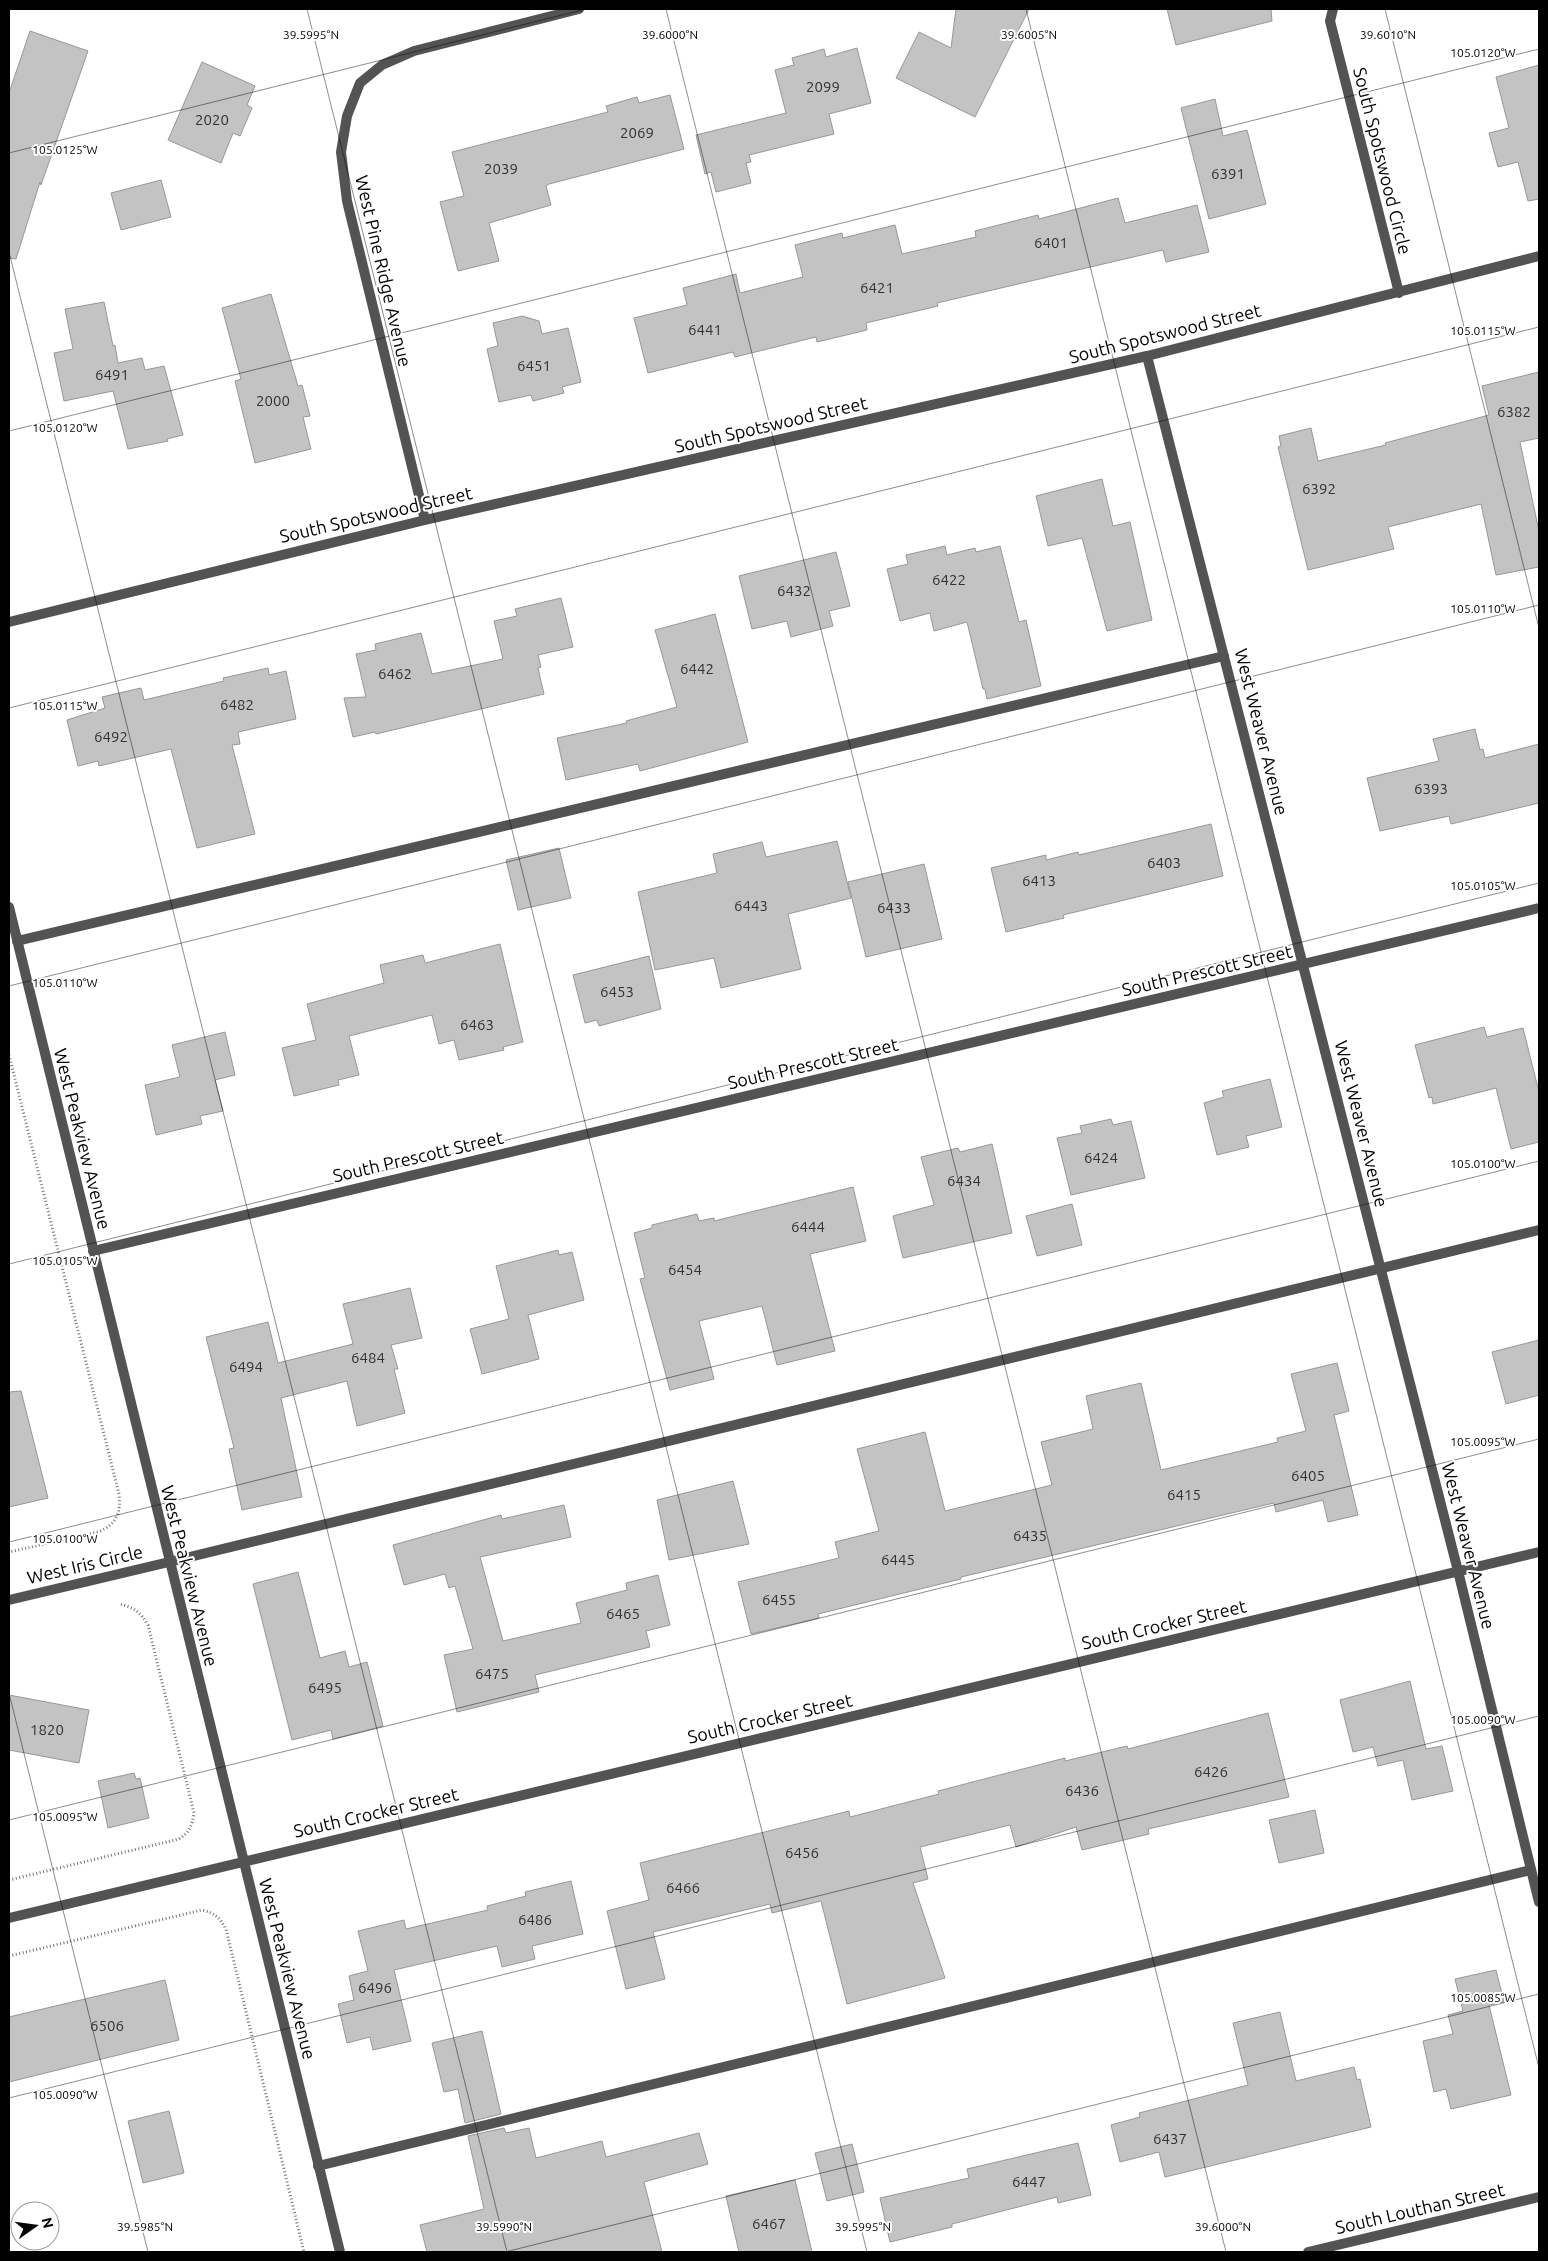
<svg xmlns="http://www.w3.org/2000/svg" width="1548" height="2261" font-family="Ubuntu,sans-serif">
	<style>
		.building { fill: #c3c3c3; stroke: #979797 }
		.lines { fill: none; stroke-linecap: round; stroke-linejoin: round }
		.path { stroke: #757575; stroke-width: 3; stroke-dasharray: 1 2.5; stroke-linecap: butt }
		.service { stroke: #535353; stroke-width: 10 }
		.minor { stroke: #535353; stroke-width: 10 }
		.ticks { fill: none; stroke: #000; stroke-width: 1; stroke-opacity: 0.45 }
		.labels { text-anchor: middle; stroke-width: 4; stroke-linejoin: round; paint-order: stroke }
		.number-label { font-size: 15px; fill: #313131 }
		.street-label { font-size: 18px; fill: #000; stroke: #fff }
		.ticks-label { font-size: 12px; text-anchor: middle; fill: #000; stroke: #fff; stroke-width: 4; stroke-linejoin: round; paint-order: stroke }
	</style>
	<rect width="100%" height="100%" fill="#fff"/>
	<path class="building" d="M 956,9 L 1029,9 L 975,117 L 896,78 L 919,32 L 951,48 Z
		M 1167,9 L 1271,9 L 1272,21 L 1176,45 Z
		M 30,31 L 88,51 L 41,185 L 40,182 L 16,259 L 9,258 L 9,93 Z
		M 857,48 L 871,103 L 829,114 L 834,134 L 749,155 L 751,162 L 746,163 L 751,183 L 716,192 L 711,172 L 705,174 L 696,135 L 786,113 L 775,70 L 794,65 L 792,58 L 824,49 L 826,57 Z
		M 202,62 L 255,86 L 247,105 L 252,108 L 240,136 L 233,133 L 221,163 L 168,140 Z
		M 1539,65 L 1539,199 L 1528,201 L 1518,162 L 1498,167 L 1489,133 L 1509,128 L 1496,77 Z
		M 670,95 L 684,149 L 549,184 L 546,186 L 551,205 L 489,223 L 499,261 L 458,271 L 440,202 L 464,196 L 452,152 L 608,112 L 606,106 L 637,97 L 639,103 Z
		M 1215,99 L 1223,136 L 1247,130 L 1266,204 L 1209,219 L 1181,108 Z
		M 161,180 L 171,217 L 121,230 L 111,193 Z
		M 1118,198 L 1125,223 L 1197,205 L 1209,252 L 1166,262 L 1163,250 L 937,303 L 938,306 L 866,323 L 867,330 L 817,342 L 816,337 L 735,357 L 733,352 L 648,373 L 634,318 L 687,305 L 683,288 L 736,274 L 740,293 L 803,277 L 795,245 L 842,233 L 843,238 L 895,225 L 902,254 L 976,237 L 975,231 L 1038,215 L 1039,219 Z
		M 271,294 L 298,386 L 302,385 L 310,416 L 303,417 L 311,449 L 255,463 L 235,381 L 241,379 L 222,308 Z
		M 104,302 L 113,346 L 115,345 L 118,363 L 142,358 L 145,370 L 164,366 L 183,435 L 167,439 L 168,441 L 128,449 L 113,391 L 64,401 L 54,353 L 73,349 L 65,309 Z
		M 522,316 L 539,321 L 542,334 L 568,328 L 581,382 L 562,387 L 564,393 L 533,401 L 531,395 L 499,402 L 487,349 L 498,346 L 493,323 Z
		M 1539,372 L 1539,438 L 1520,442 L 1539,531 L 1539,567 L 1496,575 L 1481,504 L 1388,527 L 1394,549 L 1308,570 L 1278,447 L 1281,446 L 1279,436 L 1311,428 L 1318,461 L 1386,445 L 1385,443 L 1489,415 L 1482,386 Z
		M 1102,479 L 1113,526 L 1130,522 L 1152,620 L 1107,631 L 1082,538 L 1048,546 L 1036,496 Z
		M 945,546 L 947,555 L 975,548 L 976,552 L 1000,546 L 1019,622 L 1026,620 L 1041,686 L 987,699 L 985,689 L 983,689 L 967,622 L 934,631 L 930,613 L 900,621 L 887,569 L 908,564 L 906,555 Z
		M 836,552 L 850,606 L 829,611 L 833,626 L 791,637 L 787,621 L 752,629 L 739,576 Z
		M 561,598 L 573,647 L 538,655 L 541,667 L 538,668 L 544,694 L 376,734 L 375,732 L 353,737 L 344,698 L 366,697 L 356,654 L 376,650 L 375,644 L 421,633 L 432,674 L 503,659 L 494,621 L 517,616 L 515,609 Z
		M 715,614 L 748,742 L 640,771 L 638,764 L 566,780 L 557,738 L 627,723 L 626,721 L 677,707 L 655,630 Z
		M 268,668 L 269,675 L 286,671 L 296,719 L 238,732 L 240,744 L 232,745 L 255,834 L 197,848 L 171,749 L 99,766 L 98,761 L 78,766 L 67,720 L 105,708 L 102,697 L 141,688 L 144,700 L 224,681 L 223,678 Z
		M 1475,729 L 1480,750 L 1483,749 L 1485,758 L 1539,744 L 1539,803 L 1451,824 L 1449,816 L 1380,831 L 1367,778 L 1439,761 L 1433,739 Z
		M 1211,824 L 1223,876 L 1063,915 L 1064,918 L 1006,932 L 991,868 L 1046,855 L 1046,860 L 1078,852 L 1079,855 Z
		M 837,841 L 851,898 L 788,914 L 801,969 L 721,988 L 714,958 L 655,970 L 638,892 L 717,873 L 713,854 L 762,842 L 766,857 Z
		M 559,848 L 571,898 L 518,910 L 506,860 Z
		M 924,864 L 942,939 L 866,957 L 848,882 Z
		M 500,944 L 523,1042 L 503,1047 L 504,1050 L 459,1060 L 454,1040 L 439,1044 L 432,1015 L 349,1036 L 359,1075 L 338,1080 L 339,1085 L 294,1096 L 282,1048 L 316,1040 L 307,1004 L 384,983 L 380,965 L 423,955 L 425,963 Z
		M 649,956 L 661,1009 L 599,1026 L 597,1020 L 585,1023 L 573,975 Z
		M 1484,1027 L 1487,1037 L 1523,1028 L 1539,1092 L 1539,1142 L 1511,1149 L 1496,1088 L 1433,1104 L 1432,1097 L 1429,1098 L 1415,1045 Z
		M 225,1032 L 235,1075 L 215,1080 L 223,1111 L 200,1116 L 202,1124 L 156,1135 L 145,1085 L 180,1077 L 172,1045 Z
		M 1270,1079 L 1282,1127 L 1246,1136 L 1249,1147 L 1217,1155 L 1204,1103 L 1224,1097 L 1222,1091 Z
		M 1111,1119 L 1113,1125 L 1131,1121 L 1145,1178 L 1071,1195 L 1057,1138 L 1082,1133 L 1080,1126 Z
		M 992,1144 L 1012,1233 L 903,1258 L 893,1216 L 934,1205 L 921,1157 L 958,1148 L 960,1152 Z
		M 853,1187 L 866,1241 L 810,1254 L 835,1351 L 777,1365 L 762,1306 L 699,1321 L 714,1379 L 670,1390 L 640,1279 L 645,1278 L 634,1233 L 652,1228 L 652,1225 L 697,1214 L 699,1221 L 714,1218 L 714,1221 Z
		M 1072,1204 L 1082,1245 L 1037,1256 L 1026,1216 Z
		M 558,1250 L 559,1255 L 572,1252 L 584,1300 L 528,1315 L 539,1359 L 482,1374 L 470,1329 L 509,1319 L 496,1266 Z
		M 410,1288 L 422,1338 L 391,1345 L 398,1369 L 394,1369 L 405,1413 L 357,1426 L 347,1381 L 281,1398 L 302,1497 L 242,1510 L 229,1449 L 234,1448 L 206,1337 L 268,1322 L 278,1363 L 353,1344 L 343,1304 Z
		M 1539,1340 L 1539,1395 L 1506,1404 L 1492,1352 Z
		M 1337,1363 L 1349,1411 L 1334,1415 L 1358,1515 L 1328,1522 L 1323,1500 L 1276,1512 L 1274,1503 L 961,1577 L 961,1579 L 818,1614 L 819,1618 L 751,1634 L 738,1582 L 839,1558 L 835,1542 L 879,1531 L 857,1449 L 925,1432 L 945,1511 L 1052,1485 L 1041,1442 L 1093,1429 L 1086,1396 L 1141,1383 L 1161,1470 L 1278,1442 L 1277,1438 L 1306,1431 L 1291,1374 Z
		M 21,1391 L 48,1498 L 9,1507 L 9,1392 Z
		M 733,1481 L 749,1544 L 669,1560 L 657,1500 Z
		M 564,1505 L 571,1537 L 480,1557 L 503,1641 L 581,1623 L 576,1603 L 627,1590 L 626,1583 L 658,1575 L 670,1625 L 646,1631 L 650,1647 L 535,1675 L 539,1692 L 457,1712 L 444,1655 L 473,1649 L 455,1586 L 449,1588 L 445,1574 L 404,1585 L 393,1545 L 501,1515 L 502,1519 Z
		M 298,1572 L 320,1658 L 345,1651 L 349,1667 L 367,1662 L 383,1726 L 333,1739 L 331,1730 L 292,1740 L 253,1584 Z
		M 1410,1681 L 1426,1749 L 1442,1746 L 1453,1791 L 1412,1800 L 1403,1760 L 1378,1766 L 1373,1747 L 1353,1752 L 1340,1700 Z
		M 9,1695 L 89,1710 L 79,1763 L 9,1750 Z
		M 1268,1713 L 1289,1797 L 1148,1829 L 1149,1834 L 1082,1850 L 1076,1827 L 1016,1847 L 1010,1825 L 920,1847 L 928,1879 L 913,1883 L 945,1978 L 847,2004 L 821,1901 L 772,1913 L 770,1904 L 653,1932 L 665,1979 L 626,1989 L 607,1911 L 649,1900 L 640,1863 L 849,1811 L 850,1817 L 939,1794 L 938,1791 L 1065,1758 L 1065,1761 L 1127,1746 L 1128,1749 Z
		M 134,1773 L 136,1779 L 140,1778 L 149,1818 L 108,1828 L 98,1781 Z
		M 1315,1810 L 1324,1853 L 1279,1863 L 1269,1820 Z
		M 571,1881 L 583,1934 L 532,1946 L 535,1959 L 502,1967 L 497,1946 L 394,1970 L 411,2041 L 373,2050 L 370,2037 L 347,2043 L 338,2004 L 354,2000 L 349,1976 L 368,1971 L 358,1931 L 404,1920 L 406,1929 L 488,1910 L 487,1906 L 526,1896 L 525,1892 Z
		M 1496,1970 L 1504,2002 L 1489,2005 L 1511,2095 L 1451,2109 L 1446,2089 L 1434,2092 L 1423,2041 L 1453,2034 L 1448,2015 L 1463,2011 L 1455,1979 Z
		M 165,1980 L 179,2040 L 9,2082 L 9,2017 Z
		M 1280,2012 L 1296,2081 L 1354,2067 L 1357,2080 L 1360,2079 L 1371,2127 L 1165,2177 L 1159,2152 L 1120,2162 L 1111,2125 L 1140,2117 L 1139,2113 L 1248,2085 L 1233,2023 Z
		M 482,2031 L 501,2114 L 465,2123 L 458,2089 L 444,2092 L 432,2043 Z
		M 169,2111 L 184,2173 L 143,2183 L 128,2121 Z
		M 504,2128 L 506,2133 L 529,2128 L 536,2158 L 602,2141 L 606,2157 L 699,2133 L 708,2164 L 644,2182 L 662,2252 L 427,2252 L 420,2225 L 484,2209 L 468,2136 Z
		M 1078,2143 L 1091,2195 L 1058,2203 L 1057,2197 L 952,2224 L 952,2227 L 890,2242 L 880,2198 L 969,2178 L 967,2169 Z
		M 852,2144 L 864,2192 L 827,2201 L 815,2153 Z
		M 795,2180 L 812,2252 L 739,2252 L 726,2196 Z"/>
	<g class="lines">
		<path class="path" d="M 9,1055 L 119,1494 C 121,1513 117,1524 98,1532 L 9,1552
			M 9,1880 L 179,1839 C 189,1833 192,1826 194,1813 L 148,1625 C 140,1612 134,1607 119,1604
			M 9,1956 L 202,1910 C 215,1913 220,1918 226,1929 L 304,2252"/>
		<path class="service" d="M 17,941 L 1224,656
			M 169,1562 L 1539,1230
			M 318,2166 L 1531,1870"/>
		<path class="minor" d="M 1333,9 L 1330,21 L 1399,293
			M 1147,356 L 1458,1571 L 1539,1902
			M 425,520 L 347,201 L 341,152 L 347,116 L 360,83 L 382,65 L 414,51 L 579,9
			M 9,622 L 425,520 L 1147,356 L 1539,256
			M 9,907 L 340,2252
			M 93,1251 L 1539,908
			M 9,1600 L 169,1562
			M 9,1918 L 1539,1552
			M 1308,2252 L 1539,2197"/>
	</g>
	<path class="ticks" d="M 307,9 L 867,2252M 666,9 L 1226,2252M 1026,9 L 1539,2068M 1385,9 L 1539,628M 9,153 L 586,9M 9,252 L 507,2252M 9,431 L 1539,49M 9,708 L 1539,327M 9,986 L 1539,605M 9,1264 L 1539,883M 9,1542 L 1539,1161M 9,1693 L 148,2252M 9,1820 L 1539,1439M 9,2098 L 1539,1716M 505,2252 L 1539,1994"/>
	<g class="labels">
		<g class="number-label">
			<text x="823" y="92">2099</text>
			<text x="212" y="125">2020</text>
			<text x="637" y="138">2069</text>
			<text x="501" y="174">2039</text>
			<text x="1228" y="179">6391</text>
			<text x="1051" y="248">6401</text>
			<text x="877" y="293">6421</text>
			<text x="705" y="335">6441</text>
			<text x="534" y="371">6451</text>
			<text x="112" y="380">6491</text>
			<text x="273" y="406">2000</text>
			<text x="1514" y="417">6382</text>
			<text x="1319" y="494">6392</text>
			<text x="949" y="585">6422</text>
			<text x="794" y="596">6432</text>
			<text x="697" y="674">6442</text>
			<text x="395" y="679">6462</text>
			<text x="237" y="710">6482</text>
			<text x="111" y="742">6492</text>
			<text x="1431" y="794">6393</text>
			<text x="1164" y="868">6403</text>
			<text x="1039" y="886">6413</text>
			<text x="751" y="911">6443</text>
			<text x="894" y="913">6433</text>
			<text x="617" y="997">6453</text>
			<text x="477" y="1030">6463</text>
			<text x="1101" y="1163">6424</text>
			<text x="964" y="1186">6434</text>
			<text x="808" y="1232">6444</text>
			<text x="685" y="1275">6454</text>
			<text x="368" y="1363">6484</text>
			<text x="246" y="1372">6494</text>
			<text x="1308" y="1481">6405</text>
			<text x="1184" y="1500">6415</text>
			<text x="1030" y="1541">6435</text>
			<text x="898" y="1565">6445</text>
			<text x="779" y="1605">6455</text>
			<text x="623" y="1619">6465</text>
			<text x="492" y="1679">6475</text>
			<text x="325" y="1693">6495</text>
			<text x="47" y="1735">1820</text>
			<text x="1211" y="1777">6426</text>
			<text x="1082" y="1796">6436</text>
			<text x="802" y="1858">6456</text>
			<text x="683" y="1893">6466</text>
			<text x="535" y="1925">6486</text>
			<text x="375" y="1993">6496</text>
			<text x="107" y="2031">6506</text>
			<text x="1170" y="2144">6437</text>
			<text x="1029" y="2187">6447</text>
			<text x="769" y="2229">6467</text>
		</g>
		<g class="street-label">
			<text transform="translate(1382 161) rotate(76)" y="6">South Spotswood Circle</text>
			<text transform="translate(383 271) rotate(77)" y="6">West Pine Ridge Avenue</text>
			<text transform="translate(1165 334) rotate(-14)" y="6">South Spotswood Street</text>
			<text transform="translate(771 425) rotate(-13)" y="6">South Spotswood Street</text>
			<text transform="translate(376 515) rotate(-13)" y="6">South Spotswood Street</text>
			<text transform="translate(1261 732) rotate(76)" y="6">West Weaver Avenue</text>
			<text transform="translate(1207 971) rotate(-13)" y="6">South Prescott Street</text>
			<text transform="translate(813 1064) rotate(-13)" y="6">South Prescott Street</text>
			<text transform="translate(1361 1124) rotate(76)" y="6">West Weaver Avenue</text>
			<text transform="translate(82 1139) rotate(76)" y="6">West Peakview Avenue</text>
			<text transform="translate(418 1157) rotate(-13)" y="6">South Prescott Street</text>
			<text transform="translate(1468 1546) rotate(76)" y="6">West Weaver Avenue</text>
			<text transform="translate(85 1565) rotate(-13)" y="6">West Iris Circle</text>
			<text transform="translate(189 1576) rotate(76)" y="6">West Peakview Avenue</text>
			<text transform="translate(1164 1625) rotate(-13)" y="6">South Crocker Street</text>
			<text transform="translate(770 1719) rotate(-13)" y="6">South Crocker Street</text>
			<text transform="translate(376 1813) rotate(-13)" y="6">South Crocker Street</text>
			<text transform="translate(287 1969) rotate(76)" y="6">West Peakview Avenue</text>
			<text transform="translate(1420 2209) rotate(-13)" y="6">South Louthan Street</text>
		</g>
	</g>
	<g class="ticks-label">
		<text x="1029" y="39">39.6005°N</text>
		<text x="311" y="39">39.5995°N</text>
		<text x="670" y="39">39.6000°N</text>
		<text x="1388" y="39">39.6010°N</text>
		<text x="1483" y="57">105.0120°W</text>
		<text x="65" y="154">105.0125°W</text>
		<text x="1483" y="335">105.0115°W</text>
		<text x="65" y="432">105.0120°W</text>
		<text x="1483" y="613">105.0110°W</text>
		<text x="65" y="710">105.0115°W</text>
		<text x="1483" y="890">105.0105°W</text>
		<text x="65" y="987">105.0110°W</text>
		<text x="1483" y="1168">105.0100°W</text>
		<text x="65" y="1265">105.0105°W</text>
		<text x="1483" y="1446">105.0095°W</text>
		<text x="65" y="1543">105.0100°W</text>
		<text x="1483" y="1724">105.0090°W</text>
		<text x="65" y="1821">105.0095°W</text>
		<text x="1483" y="2002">105.0085°W</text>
		<text x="65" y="2099">105.0090°W</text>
		<text x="145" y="2231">39.5985°N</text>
		<text x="504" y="2231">39.5990°N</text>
		<text x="863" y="2231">39.5995°N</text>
		<text x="1223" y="2231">39.6000°N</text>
	</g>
	<rect width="1548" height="2261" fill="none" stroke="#000000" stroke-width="20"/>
	<g transform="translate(35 2226) rotate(76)"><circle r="24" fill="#ffffff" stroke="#999999"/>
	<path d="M0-4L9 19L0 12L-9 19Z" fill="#000000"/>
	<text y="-8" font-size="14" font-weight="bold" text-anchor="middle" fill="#000000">N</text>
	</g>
</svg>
